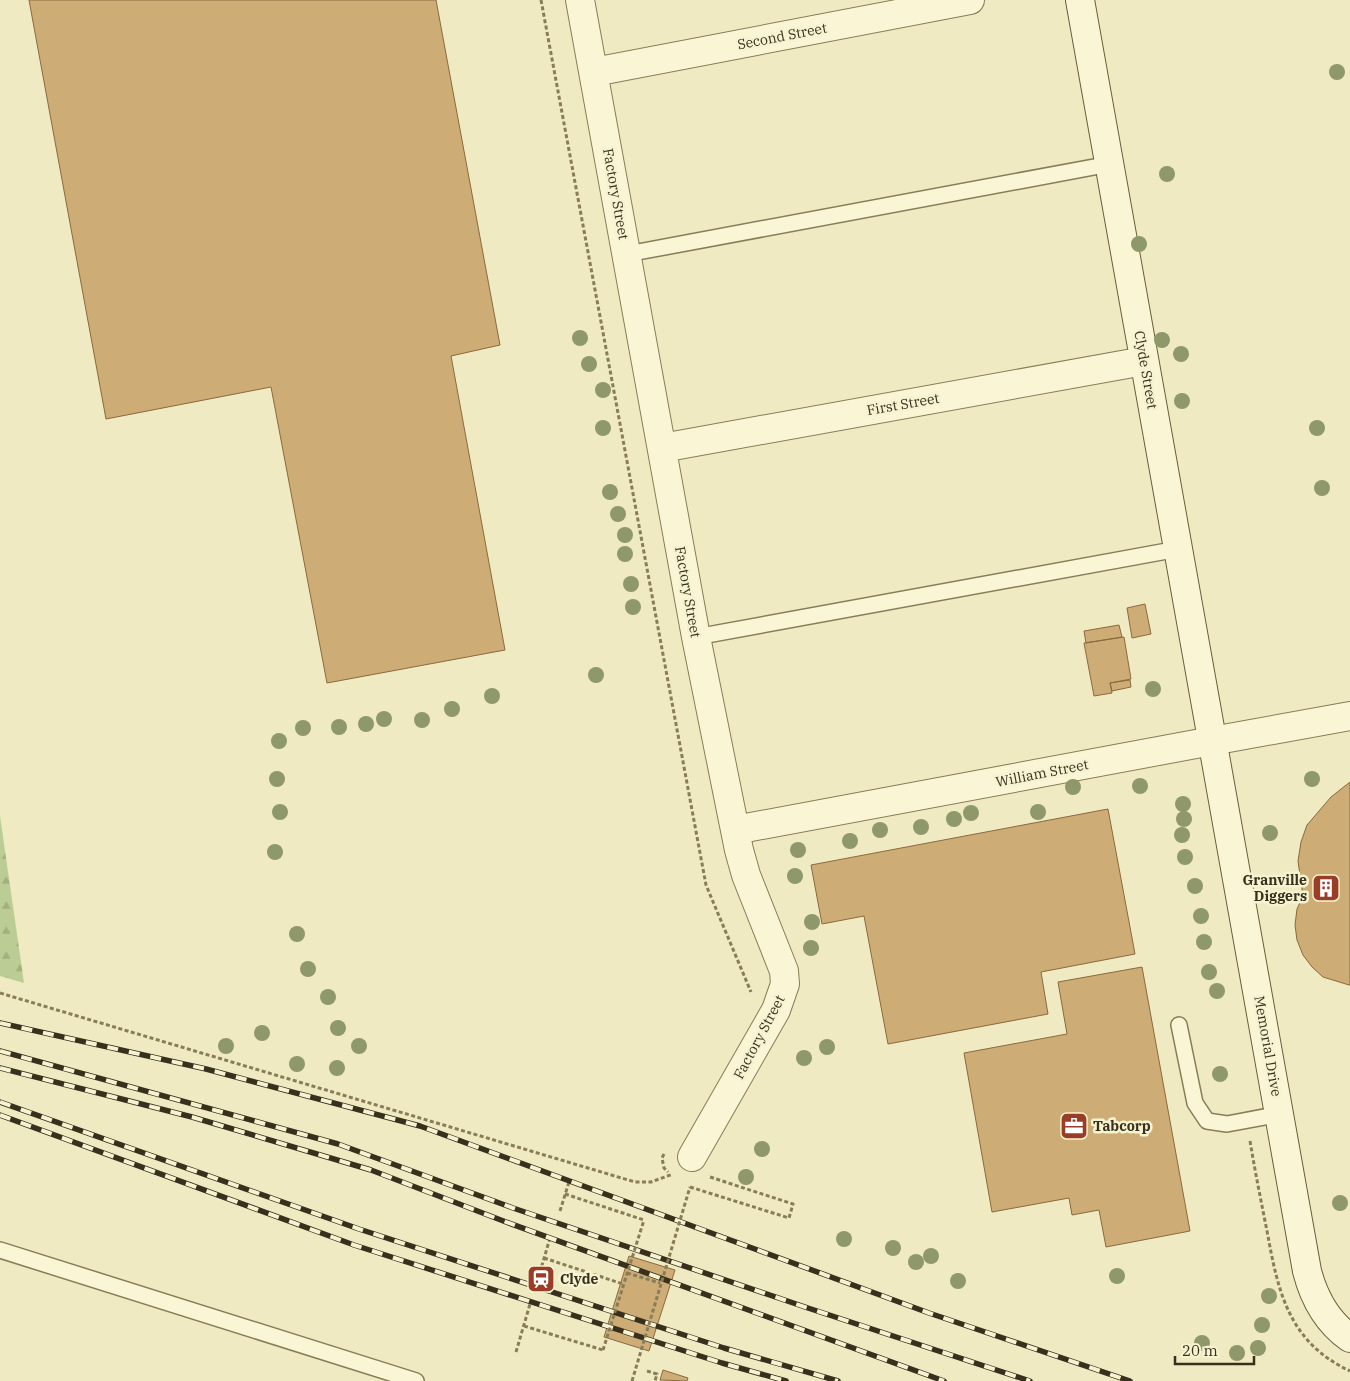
<svg xmlns="http://www.w3.org/2000/svg" width="1350" height="1381" font-family="'IBM Plex Serif',serif">
	<style>
		.forest { fill: url(#forest-firs) }
		.building { fill: #ceac76; stroke: #896a3e }
		.lines { fill: none; stroke-linecap: round; stroke-linejoin: round }
		.service-casing { stroke: #897c58; stroke-width: 18 }
		.minor-casing { stroke: #897c58; stroke-width: 30 }
		.tertiary-casing { stroke: #897c58; stroke-width: 30 }
		.secondary-casing { stroke: #6b5d3c; stroke-width: 30 }
		.path { stroke: #897c58; stroke-width: 3; stroke-dasharray: 4 2.5; stroke-linecap: butt }
		.service { stroke: #faf6d5; stroke-width: 15 }
		.minor { stroke: #faf6d5; stroke-width: 28 }
		.tertiary { stroke: #faf6d5; stroke-width: 28 }
		.secondary { stroke: #faf6d5; stroke-width: 28 }
		.rail-casing { stroke: #38301d; stroke-width: 5.5 }
		.rail { stroke: #f6f3d1; stroke-width: 4; stroke-dasharray: 11; stroke-linecap: butt }
		.path-bridge { stroke: #897c58; stroke-width: 3; stroke-dasharray: 4 2.5; stroke-linecap: butt }
		.tree { fill: #8e986a }
		.labels { text-anchor: middle; stroke-width: 5; stroke-linejoin: round; paint-order: stroke }
		.street-label { font-size: 14px; fill: #38301d; stroke: #f6f3d1 }
		.poi-label { font-size: 14px; font-weight: bold; fill: #38301d; stroke: #f6f3d1; text-anchor: start }
	</style>
	<defs>
		<pattern id="forest-firs" width="22" height="20" patternUnits="userSpaceOnUse" patternTransform="scale(1.25)"><rect width="22" height="20" fill="#bbcd95"/><path d="M5 1l3.5 6h-7zM16 11l3.5 6h-7z" fill="#a2b080"/></pattern>
	</defs>
	<rect width="100%" height="100%" fill="#efeac1"/>
	<path class="forest" d="M 0,816 L 24,983 L 0,976 Z"/>
	<path class="building" d="M 29,0 L 436,0 L 500,345 L 451,356 L 505,650 L 327,683 L 271,387 L 106,419 Z
		M 1145,604 L 1151,634 L 1132,638 L 1127,608 Z
		M 1119,625 L 1122,637 L 1086,643 L 1084,631 Z
		M 1124,637 L 1131,679 L 1110,683 L 1112,693 L 1094,696 L 1084,643 Z
		M 1130,680 L 1131,687 L 1112,691 L 1110,683 Z
		M 1350,782 L 1350,985 L 1349,985 L 1323,977 L 1312,967 L 1303,955 L 1297,940 L 1295,925 L 1297,909 L 1303,896 L 1298,861 L 1301,842 L 1307,825 L 1331,797 Z
		M 1108,809 L 1135,954 L 1041,972 L 1048,1014 L 888,1044 L 864,916 L 822,924 L 811,865 Z
		M 1142,967 L 1190,1231 L 1106,1247 L 1099,1210 L 1072,1215 L 1069,1198 L 992,1212 L 964,1053 L 1067,1034 L 1058,982 Z
		M 629,1256 L 675,1270 L 649,1351 L 604,1337 Z
		M 663,1370 L 688,1378 L 687,1381 L 660,1380 Z"/>
	<g class="lines">
		<defs>
			<path id="service" d="M 627,254 L 1110,164
				M 696,637 L 1178,549
				M 1179,1025 L 1195,1103 L 1207,1121 L 1227,1124 L 1280,1114
				M 0,1250 L 416,1381"/>
			<path id="minor" d="M 580,0 L 696,637 L 739,850 L 746,875 L 784,971 L 785,984 L 776,1010 L 692,1157
				M 594,72 L 970,0
				M 662,448 L 1144,361
				M 735,830 L 1212,741"/>
			<path id="tertiary" d="M 1212,741 L 1350,716"/>
			<path id="secondary" d="M 1080,0 L 1307,1271 C 1314,1298 1327,1322 1350,1338"/>
		</defs>
		<use href="#service" class="service-casing"/>
		<use href="#minor" class="minor-casing"/>
		<use href="#tertiary" class="tertiary-casing"/>
		<use href="#secondary" class="secondary-casing"/>
		<path class="path" d="M 541,0 L 706,885 L 751,992
			M 0,993 L 635,1182 L 651,1182 L 673,1174
			M 1250,1141 C 1255,1171 1261,1201 1267,1231 C 1278,1291 1288,1342 1350,1371
			M 664,1154 L 662,1158 L 664,1168 L 668,1172
			M 690,1187 L 789,1218 L 793,1204 L 710,1177
			M 565,1194 L 644,1220
			M 560,1211 L 569,1182
			M 544,1258 L 623,1284
			M 627,1273 L 660,1283
			M 538,1279 L 550,1238
			M 524,1326 L 603,1350
			M 516,1352 L 530,1304
			M 647,1371 L 657,1374 L 655,1381"/>
		<use href="#service" class="service"/>
		<use href="#minor" class="minor"/>
		<use href="#tertiary" class="tertiary"/>
		<use href="#secondary" class="secondary"/>
		<defs>
			<path id="rail" d="M 0,1023 L 206,1069 L 420,1126 L 929,1313 L 1130,1381
				M 0,1051 L 338,1144 L 513,1208 L 808,1308 L 1030,1381
				M 0,1068 L 192,1117 L 371,1170 L 506,1222 L 944,1381
				M 0,1102 L 359,1229 L 724,1348 L 838,1381
				M 0,1115 L 354,1245 L 722,1363 L 786,1381"/>
		</defs>
		<use href="#rail" class="rail-casing"/>
		<use href="#rail" class="rail"/>
		<path class="path-bridge" d="M 603,1350 L 644,1220
			M 632,1381 L 690,1187"/>
	</g>
	<g class="tree">
		<circle cx="1337" cy="72" r="8"/>
		<circle cx="1167" cy="174" r="8"/>
		<circle cx="1139" cy="244" r="8"/>
		<circle cx="580" cy="338" r="8"/>
		<circle cx="1162" cy="340" r="8"/>
		<circle cx="1181" cy="354" r="8"/>
		<circle cx="589" cy="364" r="8"/>
		<circle cx="603" cy="390" r="8"/>
		<circle cx="1182" cy="401" r="8"/>
		<circle cx="603" cy="428" r="8"/>
		<circle cx="1317" cy="428" r="8"/>
		<circle cx="1322" cy="488" r="8"/>
		<circle cx="610" cy="492" r="8"/>
		<circle cx="618" cy="514" r="8"/>
		<circle cx="625" cy="535" r="8"/>
		<circle cx="625" cy="554" r="8"/>
		<circle cx="631" cy="584" r="8"/>
		<circle cx="633" cy="607" r="8"/>
		<circle cx="596" cy="675" r="8"/>
		<circle cx="1153" cy="689" r="8"/>
		<circle cx="492" cy="696" r="8"/>
		<circle cx="452" cy="709" r="8"/>
		<circle cx="384" cy="719" r="8"/>
		<circle cx="422" cy="720" r="8"/>
		<circle cx="366" cy="724" r="8"/>
		<circle cx="339" cy="727" r="8"/>
		<circle cx="303" cy="728" r="8"/>
		<circle cx="279" cy="741" r="8"/>
		<circle cx="277" cy="779" r="8"/>
		<circle cx="1312" cy="779" r="8"/>
		<circle cx="1140" cy="786" r="8"/>
		<circle cx="1073" cy="787" r="8"/>
		<circle cx="1183" cy="804" r="8"/>
		<circle cx="280" cy="812" r="8"/>
		<circle cx="1038" cy="812" r="8"/>
		<circle cx="971" cy="813" r="8"/>
		<circle cx="954" cy="819" r="8"/>
		<circle cx="1184" cy="819" r="8"/>
		<circle cx="921" cy="827" r="8"/>
		<circle cx="880" cy="830" r="8"/>
		<circle cx="1270" cy="833" r="8"/>
		<circle cx="1182" cy="835" r="8"/>
		<circle cx="850" cy="841" r="8"/>
		<circle cx="798" cy="850" r="8"/>
		<circle cx="275" cy="852" r="8"/>
		<circle cx="1185" cy="857" r="8"/>
		<circle cx="795" cy="876" r="8"/>
		<circle cx="1195" cy="886" r="8"/>
		<circle cx="1201" cy="916" r="8"/>
		<circle cx="812" cy="922" r="8"/>
		<circle cx="297" cy="934" r="8"/>
		<circle cx="1204" cy="942" r="8"/>
		<circle cx="811" cy="948" r="8"/>
		<circle cx="308" cy="969" r="8"/>
		<circle cx="1209" cy="972" r="8"/>
		<circle cx="1217" cy="991" r="8"/>
		<circle cx="328" cy="997" r="8"/>
		<circle cx="338" cy="1028" r="8"/>
		<circle cx="262" cy="1033" r="8"/>
		<circle cx="226" cy="1046" r="8"/>
		<circle cx="359" cy="1046" r="8"/>
		<circle cx="827" cy="1047" r="8"/>
		<circle cx="804" cy="1058" r="8"/>
		<circle cx="297" cy="1064" r="8"/>
		<circle cx="337" cy="1068" r="8"/>
		<circle cx="1220" cy="1074" r="8"/>
		<circle cx="762" cy="1149" r="8"/>
		<circle cx="746" cy="1177" r="8"/>
		<circle cx="1340" cy="1203" r="8"/>
		<circle cx="844" cy="1239" r="8"/>
		<circle cx="893" cy="1248" r="8"/>
		<circle cx="931" cy="1256" r="8"/>
		<circle cx="916" cy="1262" r="8"/>
		<circle cx="1117" cy="1276" r="8"/>
		<circle cx="958" cy="1281" r="8"/>
		<circle cx="1269" cy="1296" r="8"/>
		<circle cx="1262" cy="1325" r="8"/>
		<circle cx="1202" cy="1343" r="8"/>
		<circle cx="1258" cy="1348" r="8"/>
		<circle cx="1237" cy="1353" r="8"/>
	</g>
	<defs>
		<symbol id="building-square" viewBox="-11 -11 22 22"><rect x="-9" y="-9" width="18" height="18" rx="4" fill="#993d27" stroke="#f6f3d1"/><path d="M-4-6H4V6H1V3H-1V6H-4ZM-2.5-4.3h1.7v1.8h-1.7ZM.8-4.3h1.7v1.8H.8ZM-2.5-1h1.7V.8h-1.7ZM.8-1h1.7V.8H.8Z" fill="#fff"/></symbol>
		<symbol id="office-square" viewBox="-11 -11 22 22"><rect x="-9" y="-9" width="18" height="18" rx="4" fill="#993d27" stroke="#f6f3d1"/><path d="M-6-3h4V-5.5h4V-3h4V5H-6ZM-1-4.5V-3h2v-1.5ZM-6 0V1H6V0Z" fill="#fff"/></symbol>
		<symbol id="station-square" viewBox="-11 -11 22 22"><rect x="-9" y="-9" width="18" height="18" rx="4" fill="#993d27" stroke="#f6f3d1"/><path d="M-3-6H3Q5-6 5-4V2Q5 4 3 4L4.5 6H3L1.5 4h-3L-3 6H-4.5L-3 4Q-5 4-5 2V-4Q-5-6-3-6ZM-3.5-4v3h7v-3ZM-3.5 1v1.5H-2V1ZM2 1v1.5H3.5V1Z" fill="#fff"/></symbol>
	</defs>
	<g fill-rule="evenodd">
		<use href="#building-square" x="1310" y="872" width="32" height="32"/>
		<use href="#office-square" x="1058" y="1110" width="32" height="32"/>
		<use href="#station-square" x="525" y="1263" width="32" height="32"/>
	</g>
	<g class="labels">
		<g class="street-label">
			<text transform="translate(782 36) rotate(-11)" y="5">Second Street</text>
			<text transform="translate(616 194) rotate(80)" y="5">Factory Street</text>
			<text transform="translate(1146 370) rotate(80)" y="5">Clyde Street</text>
			<text transform="translate(903 404) rotate(-10)" y="5">First Street</text>
			<text transform="translate(688 592) rotate(80)" y="5">Factory Street</text>
			<text transform="translate(1042 773) rotate(-11)" y="5">William Street</text>
			<text transform="translate(759 1037) rotate(-62)" y="5">Factory Street</text>
			<text transform="translate(1268 1046) rotate(80)" y="5">Memorial Drive</text>
		</g>
		<g class="poi-label">
			<text x="1307" y="885" text-anchor="end">Granville<tspan x="1307" dy="16">Diggers</tspan></text>
			<text x="1093" y="1131">Tabcorp</text>
			<text x="560" y="1284">Clyde</text>
		</g>
	</g>
	<path d="M1175 1356v8h79v-8" fill="none" stroke="#38301d" stroke-width="2.5"/>
	<text x="1182" y="1356" font-size="15" fill="#38301d" stroke="#f6f3d1" stroke-width="4" paint-order="stroke">20 m</text>
</svg>
